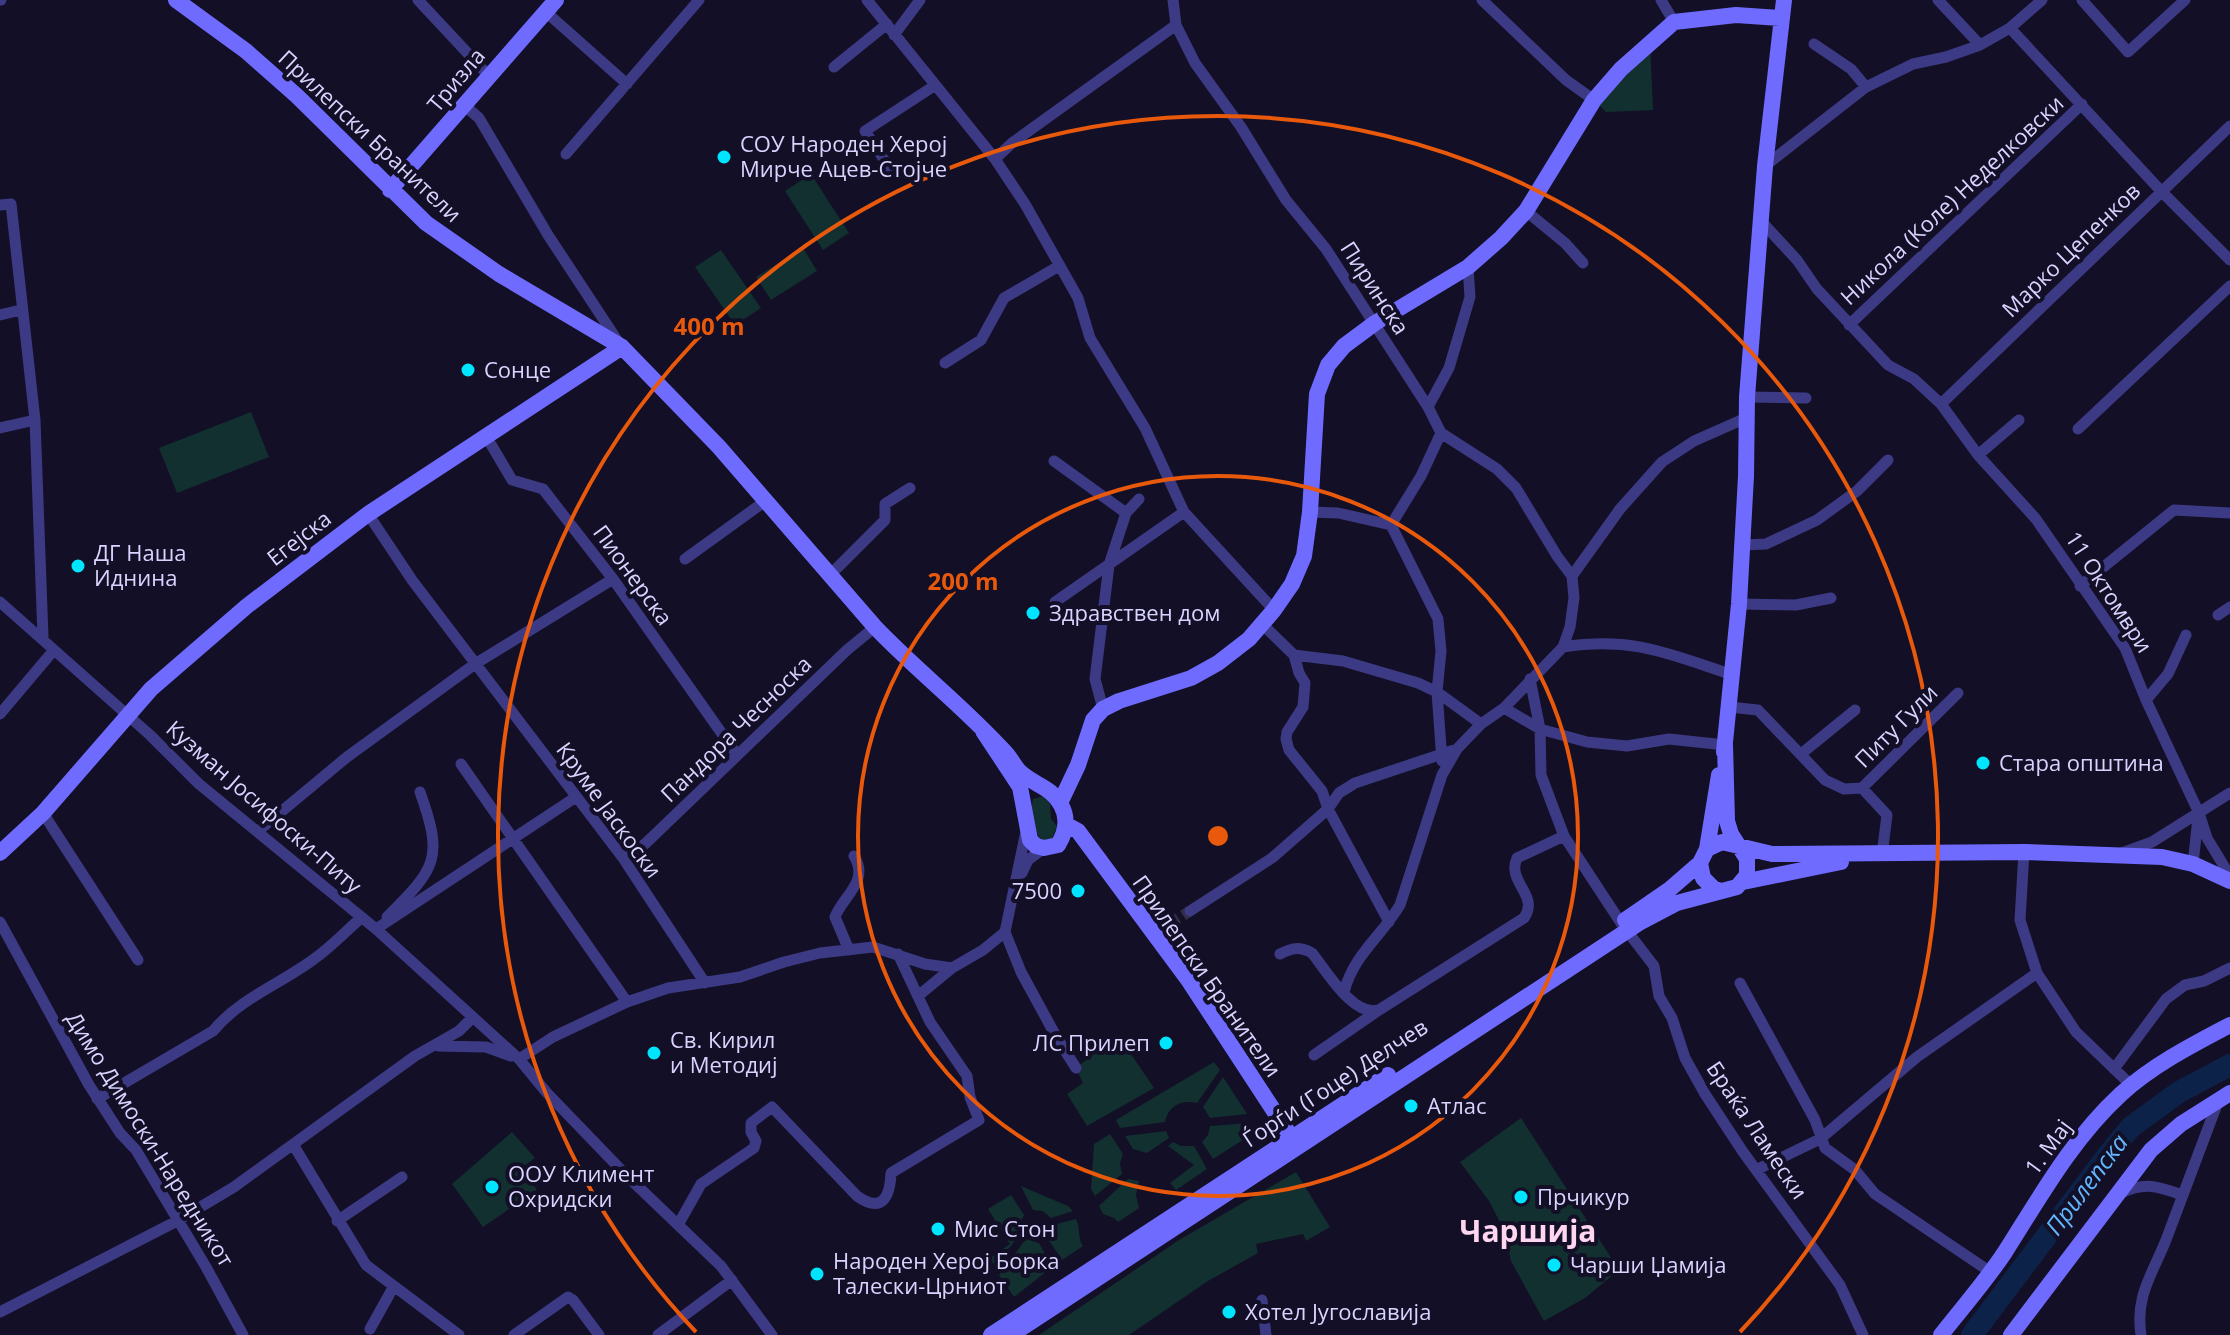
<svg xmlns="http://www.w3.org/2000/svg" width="2230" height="1335" font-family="'Open Sans',sans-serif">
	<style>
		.green { fill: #12302f }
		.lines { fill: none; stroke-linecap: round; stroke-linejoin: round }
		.river { stroke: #0c2248; stroke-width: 22 }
		.street-tunnel { stroke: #312d47; stroke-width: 11; stroke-dasharray: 11 5.5; stroke-linecap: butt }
		.street { stroke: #3d3a85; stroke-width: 11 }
		.secondary { stroke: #6f6bff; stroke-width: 16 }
		.ring { fill: none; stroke: #e8590c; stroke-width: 4 }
		.poi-dot { fill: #00e5ff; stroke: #130f26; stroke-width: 3 }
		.labels { text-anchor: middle; stroke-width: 8; stroke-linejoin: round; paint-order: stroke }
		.street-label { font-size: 22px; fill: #d9d4ff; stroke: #130f26 }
		.poi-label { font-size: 22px; fill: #d9d4ff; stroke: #130f26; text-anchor: start }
		.water-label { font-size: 24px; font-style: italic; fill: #62b6ff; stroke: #130f26 }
		.district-label { font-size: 30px; font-weight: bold; fill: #ffd6f0; stroke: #130f26 }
		.centre { fill: #e8590c; stroke: #130f26; stroke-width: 4 }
		.ring-label { font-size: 24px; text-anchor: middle; font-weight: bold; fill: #e8590c; stroke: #130f26; stroke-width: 8; stroke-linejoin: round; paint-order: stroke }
	</style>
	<rect width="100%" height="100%" fill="#130f26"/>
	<path class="green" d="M 1650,42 L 1653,110 L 1606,112 L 1594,100 Z
		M 811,174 L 849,233 L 823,250 L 785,191 Z
		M 803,248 L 817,271 L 771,300 L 756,277 Z
		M 721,250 L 761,308 L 735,325 L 695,267 Z
		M 251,412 L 269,457 L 177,493 L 159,448 Z
		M 1044,796 L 1050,802 L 1051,819 L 1057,826 L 1052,839 L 1041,840 C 1034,832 1030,809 1033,799 Z
		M 1118,1035 L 1154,1088 L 1087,1126 L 1067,1094 L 1083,1083 L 1076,1068 Z
		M 1214,1062 L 1220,1070 L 1197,1103 C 1181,1099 1168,1106 1165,1122 L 1120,1128 L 1116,1120 Z
		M 1223,1077 L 1247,1114 L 1210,1118 L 1203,1107 Z
		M 1521,1118 L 1619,1270 L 1585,1298 L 1544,1321 L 1511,1261 L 1504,1230 L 1489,1201 L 1460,1162 Z
		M 1249,1123 L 1240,1130 L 1246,1138 L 1213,1159 L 1202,1142 L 1208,1135 L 1210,1126 Z
		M 1166,1131 L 1169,1138 L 1147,1153 L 1133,1149 L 1125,1136 Z
		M 512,1132 L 535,1158 L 522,1168 L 537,1190 L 483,1227 L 452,1184 Z
		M 1110,1134 L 1123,1154 L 1120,1163 L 1122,1174 L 1095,1196 L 1091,1189 L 1094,1144 Z
		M 1173,1142 L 1181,1146 L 1194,1146 L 1207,1169 L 1176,1190 L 1170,1183 L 1194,1165 L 1168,1146 Z
		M 1296,1172 L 1330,1227 L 1306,1241 L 1303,1234 L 1256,1244 L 1258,1253 L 1208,1281 L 1129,1335 L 1039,1335 L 1179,1240 Z
		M 1128,1179 L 1139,1181 L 1136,1195 L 1139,1208 L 1118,1222 L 1114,1218 L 1103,1214 L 1099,1206 Z
		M 1021,1186 L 1068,1206 L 1073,1211 L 1051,1218 L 1043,1211 L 1033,1210 Z
		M 1011,1195 L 1024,1215 L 1020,1223 L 1021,1233 L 995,1266 L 990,1258 L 1010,1244 L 988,1209 Z
		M 1076,1219 C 1081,1229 1077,1237 1083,1246 L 1062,1260 L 1048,1239 L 1053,1225 Z
		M 1026,1239 L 1039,1243 L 1052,1267 L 1014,1297 L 999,1275 Z"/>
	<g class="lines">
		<path class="river" d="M 1972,1335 L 2107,1156 L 2131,1127 L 2179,1092 L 2230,1065"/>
		<path class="street-tunnel" d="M 1169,924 L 1190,911"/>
		<path class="street" d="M 0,0 L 1,0
			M 418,0 L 488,75
			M 867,0 L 995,159 L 1025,204 L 1078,298 L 1090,338 L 1145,428 L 1184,512 L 1274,610
			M 1173,0 L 1176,25 L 1195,63 L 1241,127 L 1286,200 L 1326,249 L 1428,407 L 1441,433 L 1497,469 L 1516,488 L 1557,556 L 1572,576
			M 1482,0 L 1566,80 L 1594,100
			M 1661,0 L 1674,22
			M 1938,0 L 1980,45
			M 2082,0 L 2128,52 L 2185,0
			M 546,12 L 627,84
			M 2010,28 L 2161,191 L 2230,260
			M 894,35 L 920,0
			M 1814,44 L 1851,69 L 1866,87
			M 834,67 L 887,24
			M 464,105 L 479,118 L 548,235 L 619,343
			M 566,154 L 699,0
			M 995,159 L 1012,143 L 1176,25
			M 1765,166 L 1866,87 L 1913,64 L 1946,57 L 1980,45 L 2010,28 L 2042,0
			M 889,167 L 865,131 L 934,86
			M 0,205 L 11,204 L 35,420 L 43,637
			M 1526,211 L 1565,243 L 1583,263
			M 1761,221 L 1797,260 L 1817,289 L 1888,365 L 1914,379 L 1941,404 L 1978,455 L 2036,519 L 2125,648 L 2146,700 L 2199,813 L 2207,838 L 2230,876
			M 0,315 L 21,310
			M 1849,325 L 2082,104
			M 945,363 L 981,340 L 1004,298 L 1059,266
			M 1747,397 L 1806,398
			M 1941,404 L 2230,126
			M 1428,407 L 1449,368 L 1470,297 L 1468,267
			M 0,428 L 35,420
			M 2078,429 L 2230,286
			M 486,436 L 512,480 L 543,489 L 613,579 L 737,755
			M 1978,455 L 2019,420
			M 1054,461 L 1126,513
			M 1310,512 L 1338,513 L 1391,525
			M 368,514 L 412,580 L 623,858 L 705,983
			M 1391,525 L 1438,619 L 1441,651 L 1437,692 L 1442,761
			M 1391,525 L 1421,476 L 1441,433
			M 1742,545 L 1766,544 L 1817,520 L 1857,491 L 1888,460
			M 685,559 L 764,502
			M 829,576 L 885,520 L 885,504 L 910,488
			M 2080,586 L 2174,510 L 2230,513
			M 0,602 L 150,735 L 199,784 L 376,929 L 519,1059 L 547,1093 L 627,1176 L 721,1266 L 772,1335
			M 1055,602 L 1184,512
			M 1739,604 L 1796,605 L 1831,598
			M 2218,615 L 2230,607
			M 1262,624 L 1294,655 L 1343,661 L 1418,683 L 1437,692 L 1481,724
			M 1563,647 C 1633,636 1669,654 1733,675
			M 1294,655 L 1299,673 L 1305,683 L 1303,707 L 1287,732 L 1286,739 L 1289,750 L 1322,791 L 1328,809 L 1389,922
			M 1530,679 L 1540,729 L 1541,775 L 1564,836 L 1621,923 L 1654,966 L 1659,996 L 1672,1018 L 1685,1058 L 1705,1094 L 1743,1152 L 1840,1285 L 1863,1335
			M 2146,700 L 2168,674 L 2186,635
			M 1729,707 L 1758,710 L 1825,780 L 1844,789 L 1862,788 L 1887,815 L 1882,855
			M 1504,708 L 1540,729 L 1587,742 L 1627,746 L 1669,739 L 1725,745
			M 1103,709 L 1095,679 L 1109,565 L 1126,513 L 1139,499
			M 0,714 L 54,650
			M 1801,754 L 1855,710
			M 461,764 L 627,1002
			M 1862,788 L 1958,693
			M 43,813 L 138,960
			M 258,831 L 347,757 L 475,664 L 613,579
			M 1026,831 L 1005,932 L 1021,972 L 1057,1038 L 1076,1068
			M 2024,852 L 2020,920 L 2037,973 L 2076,1032 L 2131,1085
			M 2122,853 L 2152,842 L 2230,793
			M 623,858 L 645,844 L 847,650 L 875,627
			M 2193,864 L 2198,818
			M 1022,873 L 1028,860 L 1044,848
			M 1190,911 L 1272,858 L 1328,809 L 1339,793 L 1355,783 L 1457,749
			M 387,917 C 436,868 444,859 420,792
			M 0,922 L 89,1085 L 120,1133 L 136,1150 L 206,1267 L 243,1335
			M 376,929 L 576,797
			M 1154,936 L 1169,924
			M 849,950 L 835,917 C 843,896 870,881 854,856
			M 1280,954 C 1292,948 1299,946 1312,953 C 1326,970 1353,1017 1378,1010
			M 1740,983 L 1815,1120 L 1825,1148 L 1855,1170 L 1875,1194 L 1989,1271
			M 1344,992 C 1354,954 1381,937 1400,905 L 1442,775 L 1457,749 L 1481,724 L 1504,708 L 1563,647 L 1570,627 L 1574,598 L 1572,576 L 1620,509 L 1662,462 L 1694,441 L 1746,418
			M 918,996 L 952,968
			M 438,1046 L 486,1047 L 511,1056
			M 1314,1055 L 1379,1010 L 1524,918 C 1540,895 1506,882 1517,858 L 1564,836
			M 519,1059 L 553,1037 L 627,1002 L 668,988 L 740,977 L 784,962 L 820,953 L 873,947 L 925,964 L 952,968 L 983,950 L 1005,932
			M 2114,1069 L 2166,999 L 2185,985 L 2204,981 L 2230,968
			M 97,1099 L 213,1031 C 239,999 282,983 314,959 C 331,947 346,931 361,918
			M 294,1146 L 366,1265 L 459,1335
			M 1758,1169 L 1820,1139 L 1917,1057 L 2037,973
			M 2121,1193 C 2144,1182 2158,1186 2182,1195
			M 337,1221 L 402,1177
			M 678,1225 L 701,1184 L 754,1148 L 756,1141 L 751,1132 L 751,1123 L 772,1107 L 857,1196 C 882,1214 890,1197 891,1173 L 979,1120 L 970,1097 L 967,1076 L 930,1022 L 898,954
			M 1262,1300 L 1266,1335
			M 0,1312 L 177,1221 L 234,1187 L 415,1056 L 459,1031 L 473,1017
			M 370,1329 L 394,1286
			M 514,1335 L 568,1297 L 573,1300 L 599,1335
			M 658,1335 L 732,1280
			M 2141,1335 C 2135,1296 2152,1275 2166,1240 C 2184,1193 2201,1146 2219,1099"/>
		<path class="secondary" d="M 176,0 L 246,51 L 297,96 L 426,223 L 499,274 L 622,347 L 719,447 L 875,627 C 916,670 964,707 1004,751 C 1010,757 1014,765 1019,771 C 1033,785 1051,786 1061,805 C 1069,819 1066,832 1058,845 L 1044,848 L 1036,846 L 1030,840 L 1020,787 L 983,731
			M 390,190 L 556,0
			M 1724,752 L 1739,604 L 1746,476 L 1747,397 L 1765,166 L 1784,0
			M 1719,775 L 1707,849 L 1700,863 L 1703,878 L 1714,889 L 1722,891
			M 1060,803 L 1078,765 L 1093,720 L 1103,709 L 1119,701 L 1191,678 L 1218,663 L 1249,639 L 1274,610 L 1292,584 L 1304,556 L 1310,512 L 1317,394 L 1328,365 L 1344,346 L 1375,323 L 1468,267 L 1501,238 L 1526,211 L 1594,100 L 1621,69 L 1674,22 L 1736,15 L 1780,18
			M 1067,825 L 1078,831 L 1189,981 L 1297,1146
			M 1707,849 L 1722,842 L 1772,854 L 2024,852 L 2162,857 L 2193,864 L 2230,881
			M 0,853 L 43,813 L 151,689 L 247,606 L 368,514 L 622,347
			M 1743,882 L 1841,862
			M 1625,920 L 1670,889 L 1700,863
			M 991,1335 L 1388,1075
			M 1011,1335 L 1639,923 L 1677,903 L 1737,887 L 1747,875 L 1747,859 L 1731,834 L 1727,821 L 1725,745
			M 1941,1335 C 1962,1308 1986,1281 2005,1252 C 2040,1197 2072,1139 2121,1094 C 2153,1065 2192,1045 2230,1025
			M 2011,1335 L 2151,1150 L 2181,1124 L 2230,1093"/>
	</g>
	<g class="ring">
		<circle cx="1218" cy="836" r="360"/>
		<path d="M696 1332A720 720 0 1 1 1740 1332"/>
	</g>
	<g class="poi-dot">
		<circle cx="724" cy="157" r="8"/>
		<circle cx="468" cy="370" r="8"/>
		<circle cx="78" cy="566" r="8"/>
		<circle cx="1033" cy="613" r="8"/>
		<circle cx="1983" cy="763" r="8"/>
		<circle cx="1078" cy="891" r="8"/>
		<circle cx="1166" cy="1043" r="8"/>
		<circle cx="654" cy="1053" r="8"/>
		<circle cx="1411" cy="1106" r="8"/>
		<circle cx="492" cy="1187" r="8"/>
		<circle cx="1521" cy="1197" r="8"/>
		<circle cx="938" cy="1229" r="8"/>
		<circle cx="1554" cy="1265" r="8"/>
		<circle cx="817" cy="1274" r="8"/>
		<circle cx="1229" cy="1312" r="8"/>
	</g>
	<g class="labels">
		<g class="street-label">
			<text transform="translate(456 80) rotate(-50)" y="8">Тризла</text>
			<text transform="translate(370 136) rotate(43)" y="8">Прилепски Бранители</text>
			<text transform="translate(1952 200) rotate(-43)" y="8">Никола (Коле) Неделковски</text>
			<text transform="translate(2071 250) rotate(-44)" y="8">Марко Цепенков</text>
			<text transform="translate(1375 288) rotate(57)" y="8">Пиринска</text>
			<text transform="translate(299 538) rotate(-38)" y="8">Егејска</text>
			<text transform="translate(633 575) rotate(54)" y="8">Пионерска</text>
			<text transform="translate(2109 592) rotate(57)" y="8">11 Октомври</text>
			<text transform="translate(1896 726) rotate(-45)" y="8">Питу Гули</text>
			<text transform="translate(736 729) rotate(-44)" y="8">Пандора Чесноска</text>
			<text transform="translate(264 807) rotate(41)" y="8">Кузман Јосифоски-Питу</text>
			<text transform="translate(609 810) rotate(54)" y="8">Круме Јаскоски</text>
			<text transform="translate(1207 976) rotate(55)" y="8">Прилепски Бранители</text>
			<text transform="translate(1335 1083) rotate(-33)" y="8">Ѓорѓи (Гоце) Делчев</text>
			<text transform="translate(1757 1130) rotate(56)" y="8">Браќа Ламески</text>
			<text transform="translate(150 1139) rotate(58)" y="8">Димо Димоски-Наредникот</text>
			<text transform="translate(2048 1147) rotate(-54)" y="8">1. Мај</text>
		</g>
		<g class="poi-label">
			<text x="740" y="152">СОУ Народен Херој<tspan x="740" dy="25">Мирче Ацев-Стојче</tspan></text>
			<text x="484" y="378">Сонце</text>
			<text x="94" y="561">ДГ Наша<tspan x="94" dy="25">Иднина</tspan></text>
			<text x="1049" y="621">Здравствен дом</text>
			<text x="1999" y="771">Стара општина</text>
			<text x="1062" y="899" text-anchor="end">7500</text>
			<text x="670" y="1048">Св. Кирил<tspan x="670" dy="25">и Методиј</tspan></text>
			<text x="1150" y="1051" text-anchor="end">ЛС Прилеп</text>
			<text x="1427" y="1114">Атлас</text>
			<text x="508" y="1182">ООУ Климент<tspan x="508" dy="25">Охридски</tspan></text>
			<text x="1537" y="1205">Прчикур</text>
			<text x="954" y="1237">Мис Стон</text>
			<text x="833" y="1269">Народен Херој Борка<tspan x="833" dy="25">Талески-Црниот</tspan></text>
			<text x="1570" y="1273">Чарши Џамија</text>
			<text x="1245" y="1320">Хотел Југославија</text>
		</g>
		<g class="water-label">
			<text transform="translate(2087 1185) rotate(-53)" y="8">Прилепска</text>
		</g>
		<g class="district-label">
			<text x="1528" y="1242">Чаршија</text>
		</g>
	</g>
	<circle cx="1218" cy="836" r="12" class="centre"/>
	<g class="ring-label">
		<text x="709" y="335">400 m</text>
		<text x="963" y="590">200 m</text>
	</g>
</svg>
